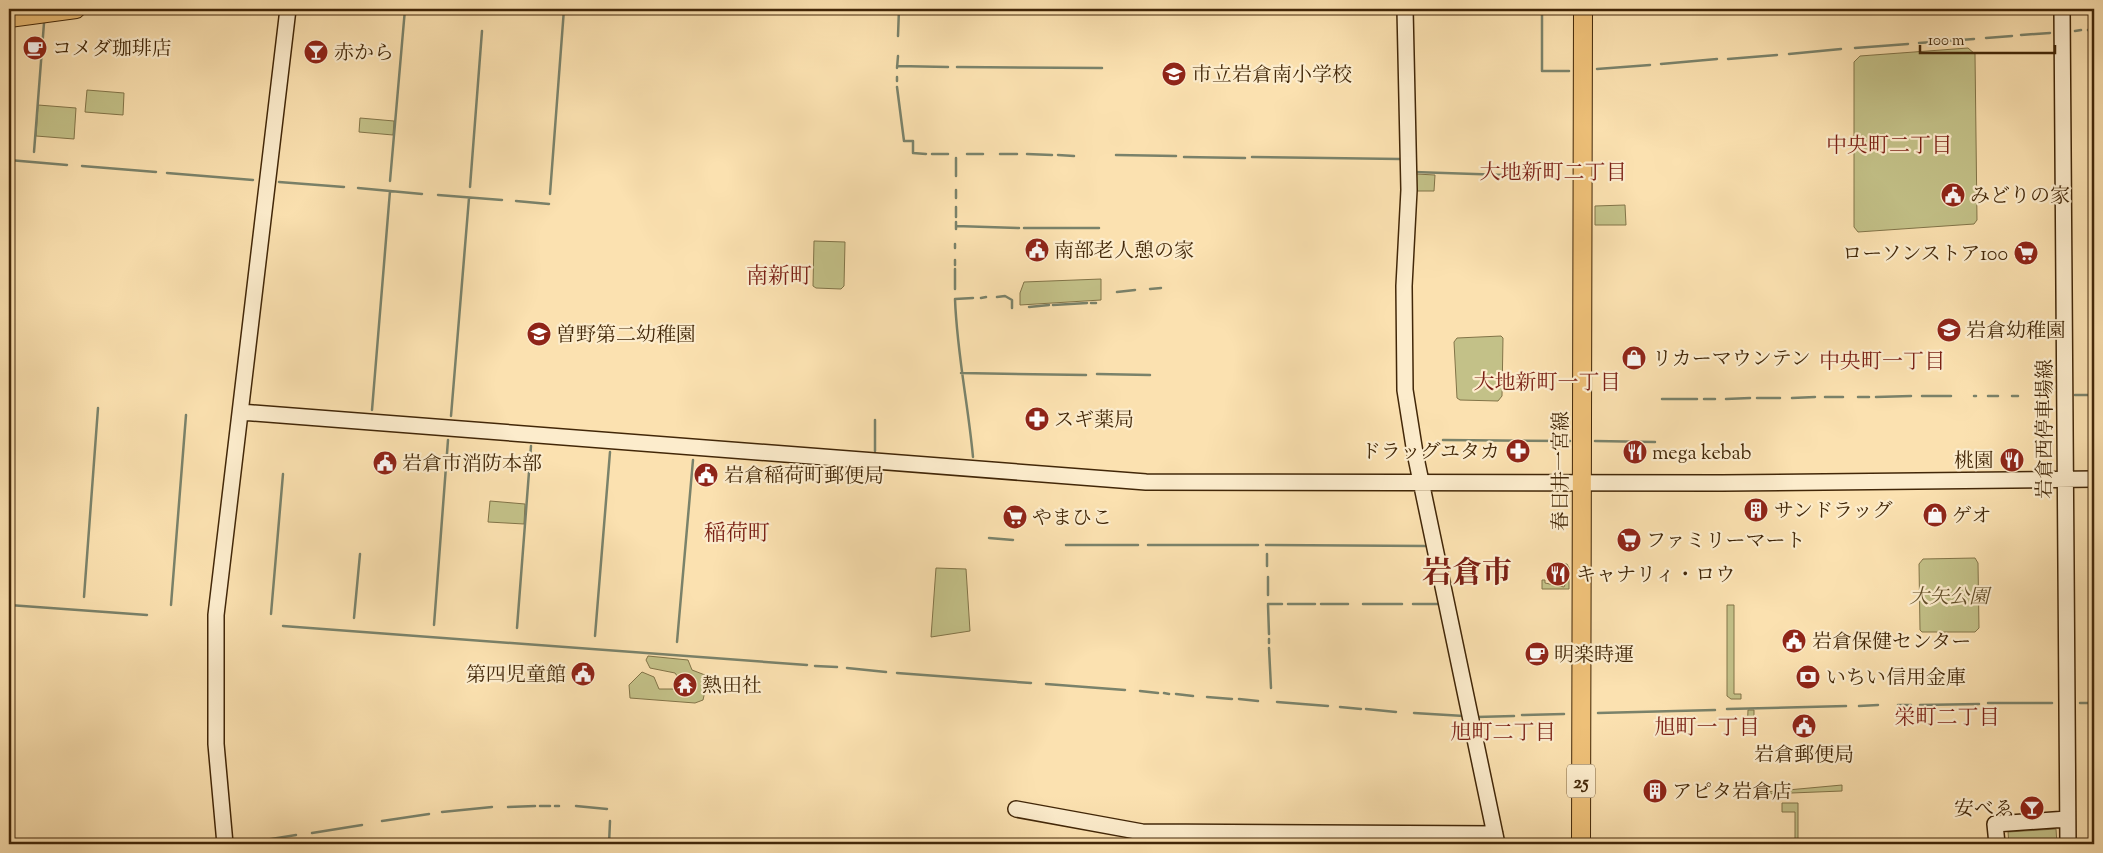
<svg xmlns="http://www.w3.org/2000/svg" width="2103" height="853" font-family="'Sorts Mill Goudy','Noto Serif JP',serif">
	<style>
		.green { fill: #c3c188; stroke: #827448 }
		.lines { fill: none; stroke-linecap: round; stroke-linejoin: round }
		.stream { stroke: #7a826a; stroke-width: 2.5 }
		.secondary-casing { stroke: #422708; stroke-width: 18 }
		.primary-casing { stroke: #422708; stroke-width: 20 }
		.secondary { stroke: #fceccc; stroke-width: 15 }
		.primary { stroke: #eec078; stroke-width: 18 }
		.labels { text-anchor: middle; stroke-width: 4.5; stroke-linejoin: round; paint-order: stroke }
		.shield { fill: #fceccc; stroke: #7a6243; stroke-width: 1 }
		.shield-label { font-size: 19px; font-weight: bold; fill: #422708 }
		.poi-label { font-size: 20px; fill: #422708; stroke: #fceccc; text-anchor: start }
		.street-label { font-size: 20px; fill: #422708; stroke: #fceccc }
		.park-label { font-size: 20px; font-style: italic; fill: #624e28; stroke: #fceccc }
		.neighbourhood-label { font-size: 21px; fill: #7a1f14; stroke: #fceccc }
		.quarter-label { font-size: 22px; fill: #7a1f14; stroke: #fceccc }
		.town-label { font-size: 30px; font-weight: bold; fill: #7a1f14; stroke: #fceccc }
	</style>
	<rect width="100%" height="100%" fill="#fbe1b0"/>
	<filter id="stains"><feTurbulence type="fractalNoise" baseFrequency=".004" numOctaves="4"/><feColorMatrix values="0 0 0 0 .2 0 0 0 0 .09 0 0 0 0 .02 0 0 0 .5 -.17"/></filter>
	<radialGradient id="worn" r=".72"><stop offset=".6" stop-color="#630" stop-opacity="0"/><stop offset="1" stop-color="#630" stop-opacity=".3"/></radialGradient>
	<path class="green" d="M 1968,48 L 1975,54 L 1977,220 L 1974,224 L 1858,232 L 1854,227 L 1854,62 L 1860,56 Z
		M 87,90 L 124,93 L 123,115 L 85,112 Z
		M 38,105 L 76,108 L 74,139 L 36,136 Z
		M 360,118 L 394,121 L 393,135 L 359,132 Z
		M 1416,174 L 1435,175 L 1434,191 L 1416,191 Z
		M 1625,205 L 1626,225 L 1595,225 L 1595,206 Z
		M 814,241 L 845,242 L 844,286 L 841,289 L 816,288 L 813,286 Z
		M 1101,279 L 1101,300 L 1020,305 L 1020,293 L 1024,282 Z
		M 1501,336 L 1503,338 L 1502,396 L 1498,401 L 1460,400 L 1457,398 L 1454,342 L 1457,338 Z
		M 490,501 L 525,504 L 524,524 L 488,522 Z
		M 1975,558 L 1978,563 L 1979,628 L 1975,632 L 1922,632 L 1920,630 L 1919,564 L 1923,559 Z
		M 1562,564 L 1567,564 L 1569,568 L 1569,589 L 1542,589 L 1542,580 L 1545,580 L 1545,583 L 1564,587 L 1568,578 L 1566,577 L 1567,569 L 1562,568 Z
		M 936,568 L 966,569 L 970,631 L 931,637 Z
		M 1727,605 L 1734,605 L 1734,694 L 1741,694 L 1741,699 L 1731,699 L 1727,696 Z
		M 648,656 L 688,660 L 692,670 L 705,675 L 706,687 L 703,700 L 695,703 L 630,698 L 629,685 L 642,672 L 654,677 L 659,689 L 689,689 L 689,681 L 680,680 L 675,673 L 650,668 L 646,660 Z
		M 1748,710 L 1754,710 L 1754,735 L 1747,735 Z
		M 1842,785 L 1842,791 L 1766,794 L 1766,792 Z
		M 1782,803 L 1798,803 L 1798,844 L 1795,844 L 1795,812 L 1782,812 Z
		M 2056,829 L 2057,844 L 2009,844 L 2008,832 Z
		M 1287,837 L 1354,839 L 1359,844 L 1284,844 Z"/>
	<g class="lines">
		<path class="stream" d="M 1542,9 L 1542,71 L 1569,71
			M 2088,30 L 2091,29
			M 2075,31 L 2081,30
			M 2021,35 L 2050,33
			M 898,36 L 899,9
			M 1986,38 L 2012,36
			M 1919,43 L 1974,39
			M 1855,48 L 1908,44
			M 1789,54 L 1841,49
			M 1728,59 L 1777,55
			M 1661,64 L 1717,59
			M 897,66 L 948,67
			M 957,67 L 1102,68
			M 897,68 L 898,56
			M 1597,69 L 1650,65
			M 897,77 L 897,81
			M 897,87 L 904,141 L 913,141 L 913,153 L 926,154
			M 34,152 L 44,23
			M 932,154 L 948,154
			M 967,154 L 983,154
			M 1000,154 L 1017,154
			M 1027,154 L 1052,155
			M 1058,155 L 1074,156
			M 1116,155 L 1176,156
			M 1184,157 L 1245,158
			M 1252,157 L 1400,159
			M 9,160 L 67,165
			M 82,166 L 156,172
			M 1414,172 L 1505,175
			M 167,173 L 253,180
			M 956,176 L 956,158
			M 390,181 L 405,9
			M 279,182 L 344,187
			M 470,187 L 482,31
			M 358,188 L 422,194
			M 550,194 L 564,9
			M 438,195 L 502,200
			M 956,198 L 956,190
			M 516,201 L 549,204
			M 956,207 L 956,217
			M 956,222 L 956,229
			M 956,226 L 1019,228
			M 1024,228 L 1099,228
			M 955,244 L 955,248
			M 955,265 L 955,260
			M 955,289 L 955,269
			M 1150,289 L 1161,288
			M 1117,292 L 1135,290
			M 997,297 L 1005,296 L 1012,300 L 1012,308
			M 981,298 L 986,297
			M 1091,303 L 1096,303
			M 1053,305 L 1087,303
			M 1029,307 L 1049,305
			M 961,373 L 1086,375
			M 1097,374 L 1150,375
			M 2075,395 L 2094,395
			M 1922,396 L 1951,396
			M 1974,396 L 1976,396
			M 1988,396 L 1998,396
			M 2012,396 L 2018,396
			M 1825,397 L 1843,397
			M 1858,397 L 1869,397
			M 1876,397 L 1911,396
			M 1757,398 L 1780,398
			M 1792,398 L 1815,397
			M 1662,399 L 1697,399
			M 1704,399 L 1715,399
			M 1726,399 L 1750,398
			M 372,410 L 390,191
			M 451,416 L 469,198
			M 875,420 L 875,451
			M 1443,440 L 1570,441
			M 1595,441 L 1655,442
			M 973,457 C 968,403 957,354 955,299 L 973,298
			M 989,538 L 1013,540
			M 1066,545 L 1138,545
			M 1148,545 L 1258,545
			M 1266,545 L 1427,546
			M 1267,554 L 1267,566
			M 1268,577 L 1268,595
			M 84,597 L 98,408
			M 1268,604 L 1282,604
			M 1288,604 L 1315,604
			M 1321,604 L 1348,604
			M 1363,604 L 1402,604
			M 1413,604 L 1438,604
			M 9,605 L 147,615
			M 171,605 L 186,415
			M 1268,605 L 1269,634
			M 271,614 L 283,474
			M 354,618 L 360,554
			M 434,625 L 448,440
			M 283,626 L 807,665
			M 517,628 L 531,446
			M 595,636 L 610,452
			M 1269,639 L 1269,643
			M 677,642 L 693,460
			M 1269,648 L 1271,688
			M 815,666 L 837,667
			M 847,668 L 886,672
			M 897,673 L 1031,683
			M 1046,684 L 1125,690
			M 1140,691 L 1158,693
			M 1164,693 L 1169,694
			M 1176,694 L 1193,696
			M 1207,697 L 1232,699
			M 1239,699 L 1258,701
			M 1277,702 L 1328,706
			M 1988,703 L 2052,703
			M 2080,703 L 2094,703
			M 1898,705 L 1911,705
			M 1920,705 L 1979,704
			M 1859,706 L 1878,705
			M 1340,707 L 1361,709
			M 1366,709 L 1396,712
			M 1727,709 L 1846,706
			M 1414,713 L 1464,716
			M 1598,713 L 1715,710
			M 1522,715 L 1564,714
			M 1476,717 L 1514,716
			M 540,806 L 550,806
			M 555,806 L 559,806
			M 576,806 L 607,809
			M 508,807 L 535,806
			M 442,812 L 492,807
			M 382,821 L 429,814
			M 312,833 L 362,825
			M 247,843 L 296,835
			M 609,844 L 610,821"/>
		<defs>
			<path id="secondary" d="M 1405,9 L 1409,190 L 1404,286 L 1405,390 L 1415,453 L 1497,844
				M 2062,9 L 2068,844
				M 241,412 L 1146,482 L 1722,483 L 2094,479
				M 1016,809 L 1142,832 L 1495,834
				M 225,844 L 216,744 L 216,615 L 288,9
				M 1997,844 L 1995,824 L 2067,819"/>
			<path id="primary" d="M 9,18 L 76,9
				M 1581,844 L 1583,9"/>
		</defs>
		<use href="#secondary" class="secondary-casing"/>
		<use href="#primary" class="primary-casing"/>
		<use href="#secondary" class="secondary"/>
		<use href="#primary" class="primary"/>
	</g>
	<defs>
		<symbol id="cafe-disc" viewBox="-11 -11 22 22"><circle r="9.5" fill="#8f2418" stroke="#fceccc"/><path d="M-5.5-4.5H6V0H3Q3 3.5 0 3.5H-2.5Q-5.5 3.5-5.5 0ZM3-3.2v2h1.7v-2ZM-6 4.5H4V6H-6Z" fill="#fff"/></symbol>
		<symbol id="bar-disc" viewBox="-11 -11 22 22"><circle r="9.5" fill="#8f2418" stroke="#fceccc"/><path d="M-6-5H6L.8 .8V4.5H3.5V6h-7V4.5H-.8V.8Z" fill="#fff"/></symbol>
		<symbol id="school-disc" viewBox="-11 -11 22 22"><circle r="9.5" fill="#8f2418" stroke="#fceccc"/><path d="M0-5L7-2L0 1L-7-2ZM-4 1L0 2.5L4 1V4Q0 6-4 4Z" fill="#fff"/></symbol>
		<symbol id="civic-disc" viewBox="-11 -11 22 22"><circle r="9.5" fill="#8f2418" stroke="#fceccc"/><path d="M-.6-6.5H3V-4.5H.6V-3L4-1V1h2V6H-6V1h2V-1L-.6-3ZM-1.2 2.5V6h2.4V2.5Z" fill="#fff"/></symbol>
		<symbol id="supermarket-disc" viewBox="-11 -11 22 22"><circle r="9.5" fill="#8f2418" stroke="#fceccc"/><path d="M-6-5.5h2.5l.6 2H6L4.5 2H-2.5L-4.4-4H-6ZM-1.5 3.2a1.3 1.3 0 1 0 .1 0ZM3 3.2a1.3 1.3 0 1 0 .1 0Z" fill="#fff"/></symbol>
		<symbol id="shop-disc" viewBox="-11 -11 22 22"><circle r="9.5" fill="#8f2418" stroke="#fceccc"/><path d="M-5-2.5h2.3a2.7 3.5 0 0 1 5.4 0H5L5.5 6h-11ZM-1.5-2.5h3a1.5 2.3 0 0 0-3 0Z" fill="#fff"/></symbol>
		<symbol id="pharmacy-disc" viewBox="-11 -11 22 22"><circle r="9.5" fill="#8f2418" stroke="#fceccc"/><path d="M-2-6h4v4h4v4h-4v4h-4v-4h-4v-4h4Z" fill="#fff"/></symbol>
		<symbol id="restaurant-disc" viewBox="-11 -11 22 22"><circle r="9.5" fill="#8f2418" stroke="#fceccc"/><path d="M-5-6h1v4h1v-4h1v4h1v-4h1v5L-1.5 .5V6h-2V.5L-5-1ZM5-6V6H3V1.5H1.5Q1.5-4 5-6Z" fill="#fff"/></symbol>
		<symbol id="building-disc" viewBox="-11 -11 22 22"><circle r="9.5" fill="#8f2418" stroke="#fceccc"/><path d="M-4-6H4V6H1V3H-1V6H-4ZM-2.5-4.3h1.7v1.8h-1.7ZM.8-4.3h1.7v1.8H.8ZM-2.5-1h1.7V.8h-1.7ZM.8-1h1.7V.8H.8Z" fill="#fff"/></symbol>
		<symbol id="bank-disc" viewBox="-11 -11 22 22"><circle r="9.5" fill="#8f2418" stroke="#fceccc"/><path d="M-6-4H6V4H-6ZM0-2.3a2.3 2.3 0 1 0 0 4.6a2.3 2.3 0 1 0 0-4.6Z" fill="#fff"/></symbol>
		<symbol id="temple-disc" viewBox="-11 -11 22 22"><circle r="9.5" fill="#8f2418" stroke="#fceccc"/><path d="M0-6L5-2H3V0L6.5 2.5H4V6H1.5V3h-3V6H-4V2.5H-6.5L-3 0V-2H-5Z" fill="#fff"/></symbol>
	</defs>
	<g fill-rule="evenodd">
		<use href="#cafe-disc" x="21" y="34" width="28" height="28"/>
		<use href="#bar-disc" x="302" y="38" width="28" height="28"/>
		<use href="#school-disc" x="1160" y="60" width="28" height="28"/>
		<use href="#civic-disc" x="1939" y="181" width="28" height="28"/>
		<use href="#civic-disc" x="1023" y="236" width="28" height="28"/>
		<use href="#supermarket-disc" x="2012" y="239" width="28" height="28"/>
		<use href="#school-disc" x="1935" y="316" width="28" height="28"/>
		<use href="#school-disc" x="525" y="320" width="28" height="28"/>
		<use href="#shop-disc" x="1620" y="344" width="28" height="28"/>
		<use href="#pharmacy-disc" x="1023" y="405" width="28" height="28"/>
		<use href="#pharmacy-disc" x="1504" y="437" width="28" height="28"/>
		<use href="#restaurant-disc" x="1621" y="438" width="28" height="28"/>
		<use href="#restaurant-disc" x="1998" y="446" width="28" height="28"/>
		<use href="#civic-disc" x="371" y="449" width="28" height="28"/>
		<use href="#civic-disc" x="692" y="461" width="28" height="28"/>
		<use href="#building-disc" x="1742" y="496" width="28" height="28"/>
		<use href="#shop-disc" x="1921" y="501" width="28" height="28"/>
		<use href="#supermarket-disc" x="1001" y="503" width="28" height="28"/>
		<use href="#supermarket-disc" x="1615" y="526" width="28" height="28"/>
		<use href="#restaurant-disc" x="1544" y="560" width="28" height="28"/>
		<use href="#civic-disc" x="1780" y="627" width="28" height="28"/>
		<use href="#cafe-disc" x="1523" y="640" width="28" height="28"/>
		<use href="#civic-disc" x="569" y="660" width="28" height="28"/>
		<use href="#bank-disc" x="1794" y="663" width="28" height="28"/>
		<use href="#temple-disc" x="671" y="671" width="28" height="28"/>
		<use href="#civic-disc" x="1790" y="712" width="28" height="28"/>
		<use href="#building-disc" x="1641" y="777" width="28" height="28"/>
		<use href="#bar-disc" x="2018" y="794" width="28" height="28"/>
	</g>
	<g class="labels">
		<rect class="shield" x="1567" y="764.5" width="28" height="33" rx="4"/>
		<g class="shield-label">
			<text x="1581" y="788">25</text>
		</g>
		<g class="poi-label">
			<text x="52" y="55">コメダ珈琲店</text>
			<text x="334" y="59">赤から</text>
			<text x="1192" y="81">市立岩倉南小学校</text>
			<text x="1970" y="202">みどりの家</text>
			<text x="1054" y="257">南部老人憩の家</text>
			<text x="2008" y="260" text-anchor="end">ローソンストア100</text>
			<text x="1966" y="337">岩倉幼稚園</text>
			<text x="556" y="341">曽野第二幼稚園</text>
			<text x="1652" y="365">リカーマウンテン</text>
			<text x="1054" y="426">スギ薬局</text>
			<text x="1500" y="458" text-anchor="end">ドラッグユタカ</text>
			<text x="1652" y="459">mega kebab</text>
			<text x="1994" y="467" text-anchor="end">桃園</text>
			<text x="402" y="470">岩倉市消防本部</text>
			<text x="724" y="482">岩倉稲荷町郵便局</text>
			<text x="1774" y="517">サンドラッグ</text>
			<text x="1952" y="522">ゲオ</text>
			<text x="1032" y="524">やまひこ</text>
			<text x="1646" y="547">ファミリーマート</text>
			<text x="1576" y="581">キャナリィ・ロウ</text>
			<text x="1812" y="648">岩倉保健センター</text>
			<text x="1554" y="661">明楽時運</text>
			<text x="566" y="681" text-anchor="end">第四児童館</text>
			<text x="1826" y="684">いちい信用金庫</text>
			<text x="702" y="692">熱田社</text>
			<text x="1804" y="761" text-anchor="middle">岩倉郵便局</text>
			<text x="1672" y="798">アピタ岩倉店</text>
			<text x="2014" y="815" text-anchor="end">安べゑ</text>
		</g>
		<g class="street-label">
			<text transform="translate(2044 429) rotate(-90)" y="7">岩倉西停車場線</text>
			<text transform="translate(1560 471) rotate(-90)" y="7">春日井一宮線</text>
		</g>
		<g class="park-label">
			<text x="1949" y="603">大矢公園</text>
		</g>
		<g class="neighbourhood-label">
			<text x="1889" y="152">中央町二丁目</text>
			<text x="1553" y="179">大地新町二丁目</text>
			<text x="1882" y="368">中央町一丁目</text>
			<text x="1547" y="389">大地新町一丁目</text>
			<text x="1947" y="724">栄町二丁目</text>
			<text x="1707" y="734">旭町一丁目</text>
			<text x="1503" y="739">旭町二丁目</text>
		</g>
		<g class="quarter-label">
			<text x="779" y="283">南新町</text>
			<text x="737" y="540">稲荷町</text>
		</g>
		<g class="town-label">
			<text x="1467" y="582">岩倉市</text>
		</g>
	</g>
	<rect width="2103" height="853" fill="none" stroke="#fbe1b0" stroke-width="30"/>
	<rect x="10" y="10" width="2083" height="833" fill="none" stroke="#422708" stroke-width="2.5"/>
	<rect x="15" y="15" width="2073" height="823" fill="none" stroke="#422708"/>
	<path d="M1920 45v8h135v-8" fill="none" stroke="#422708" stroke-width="2.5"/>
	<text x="1928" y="45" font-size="15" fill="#422708" stroke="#fceccc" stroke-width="4" paint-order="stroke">100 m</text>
	<rect width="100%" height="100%" filter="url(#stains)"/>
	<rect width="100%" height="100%" fill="url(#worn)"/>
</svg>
